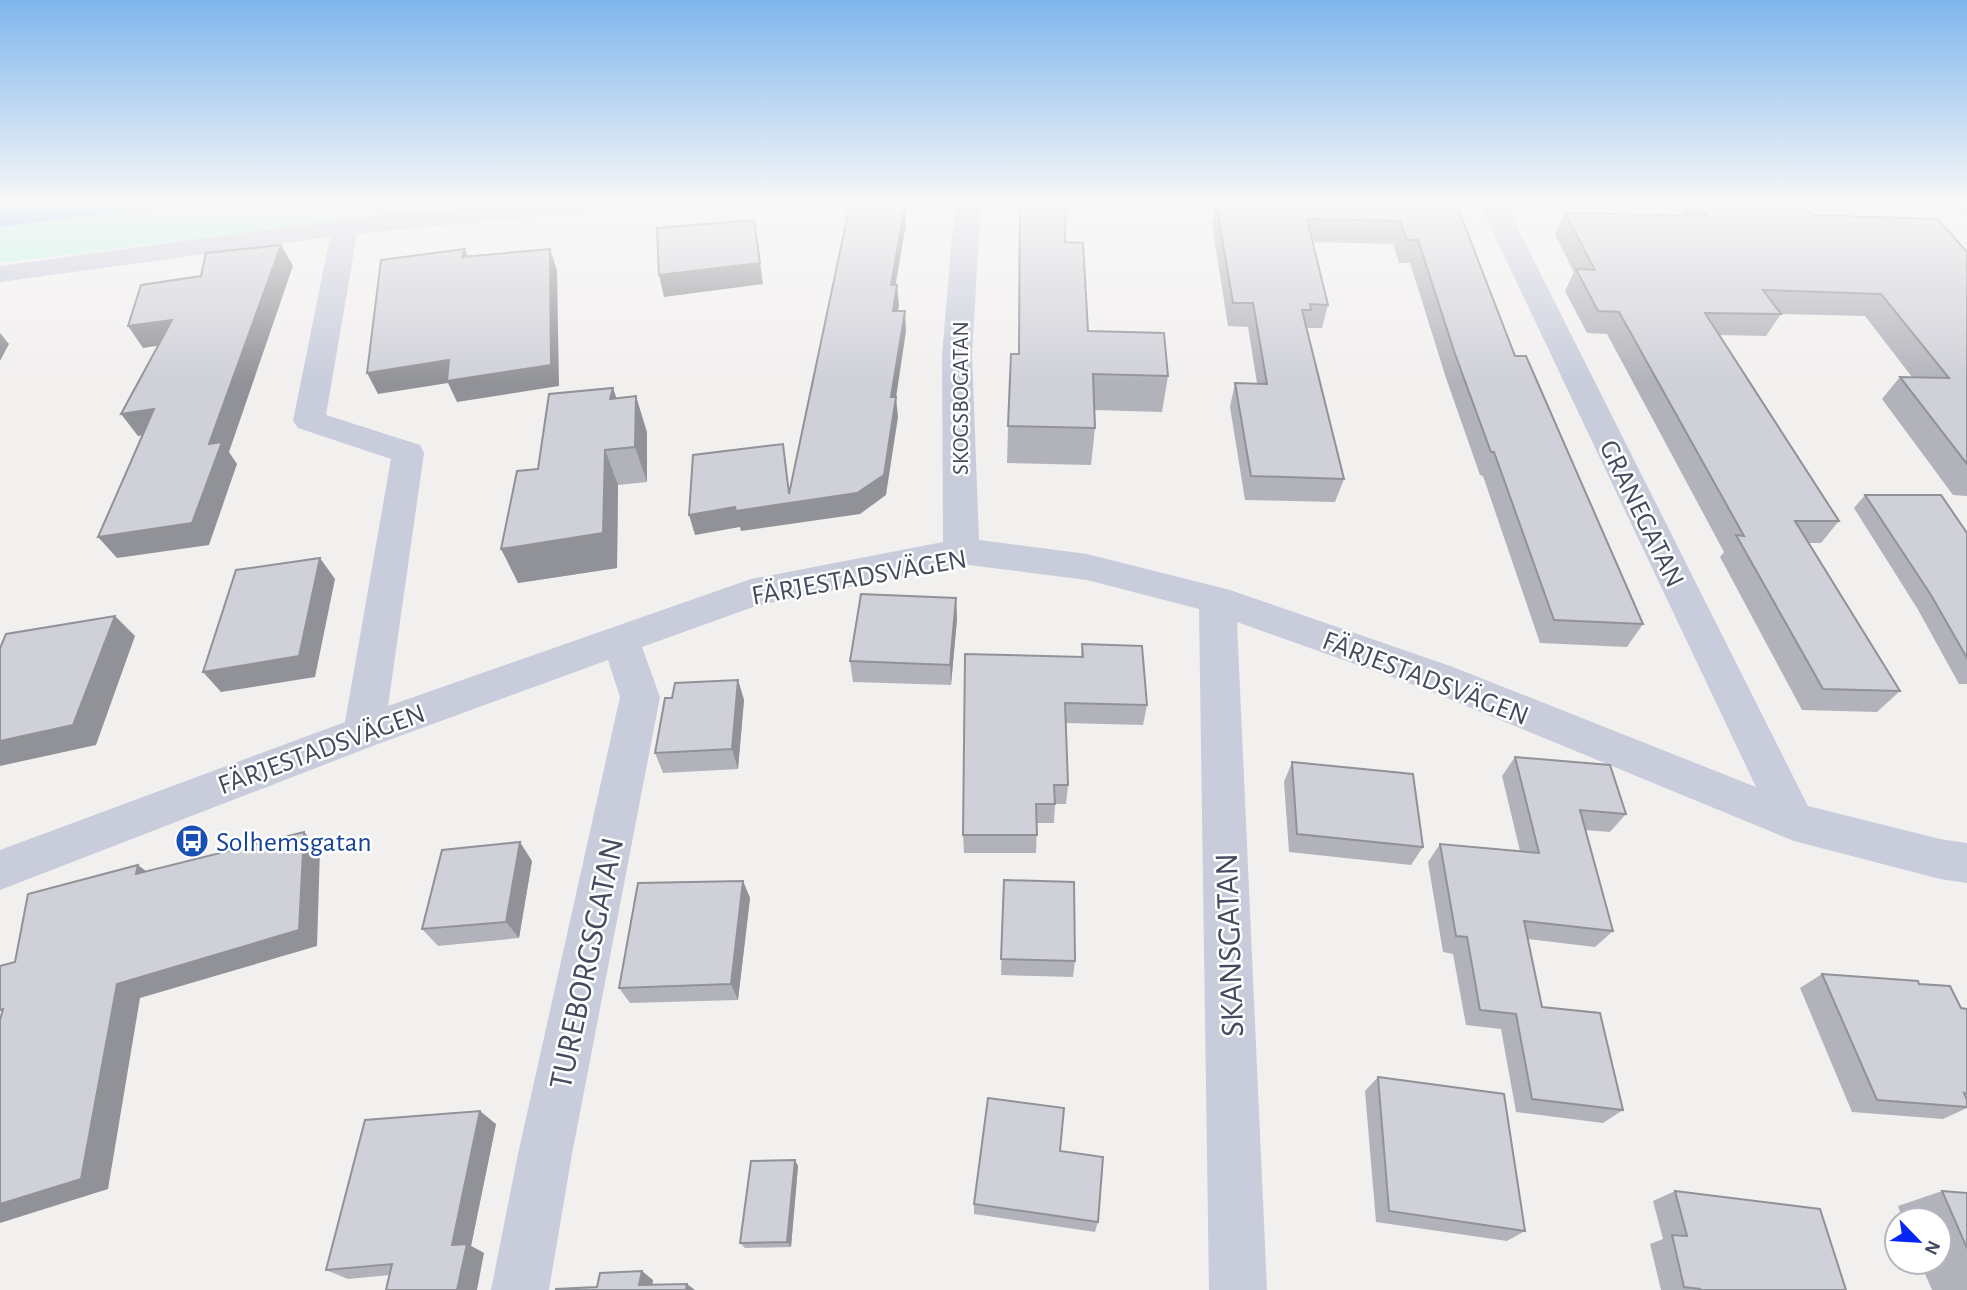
<svg xmlns="http://www.w3.org/2000/svg" width="1967" height="1290" font-family="'Alegreya Sans',sans-serif">
	<style>
		.green { fill: #baf4e2 }
		.water { fill: #83baf5 }
		.lines { fill: none; stroke-linecap: round; stroke-linejoin: round }
		.minor { fill: #c8ccdb; fill-rule: evenodd }
		.wall { fill: #b2b3ba }
		.shaded-wall { fill: #919297 }
		.building { fill: #cfd0d8; stroke: #919297; stroke-width: 2 }
		.labels { text-anchor: middle; stroke-width: 5; stroke-linejoin: round; paint-order: stroke }
		.far-street-label { font-size: 23px; fill: #454b5f; stroke: #fff }
		.street-label { font-size: 28px; fill: #454b5f; stroke: #fff }
		.transit-label { font-size: 28px; fill: #164399; stroke: #fff; text-anchor: start }
		.near-street-label { font-size: 33px; fill: #454b5f; stroke: #fff }
	</style>
	<rect width="100%" height="100%" fill="#f2f0ef"/>
	<path class="green" d="M 0,203 L 489,203 L 0,263 Z"/>
	<path class="water" d="M 0,203 L 193,203 L 0,227 Z"/>
	<g class="lines">
		<path class="minor" d="M 515,203 L 603,203 L 599,208 L 590,211 L 357,234 L 326,415 L 420,445 L 424,453 L 388,706 L 751,579 L 943,542 L 942,355 L 955,203 L 981,203 L 972,355 L 979,540 L 1087,554 L 1230,590 L 1453,667 L 1756,787 L 1479,203 L 1505,203 L 1808,806 L 1940,839 L 1967,843 L 1967,883 L 1940,879 L 1794,841 L 1425,689 L 1237,622 L 1267,1290 L 1209,1290 L 1199,609 L 1087,580 L 961,564 L 756,606 L 642,647 L 660,697 L 572,1154 L 549,1290 L 491,1290 L 518,1154 L 620,697 L 608,660 L 378,744 L 0,890 L 0,850 L 345,722 L 391,459 L 298,428 L 293,421 L 330,237 L 0,282 L 0,266 L 345,219 Z
			M 1951,203 L 1967,203 L 1967,214 L 1958,211 Z"/>
	</g>
	<path class="wall" d="M 1019,203 L 1066,203 L 1065,242 L 1088,331 L 1168,376 L 1162,412 L 1094,410 L 1095,428 L 1091,465 L 1007,463 L 1008,426 L 1018,354 Z
		M 1216,203 L 1456,203 L 1515,356 L 1643,624 L 1627,647 L 1540,643 L 1483,476 L 1480,475 L 1446,378 L 1410,263 L 1399,263 L 1393,244 L 1313,242 L 1328,305 L 1322,328 L 1306,328 L 1344,479 L 1335,502 L 1245,500 L 1230,407 L 1235,383 L 1257,383 L 1248,327 L 1228,326 L 1212,224 Z
		M 1687,203 L 1801,203 L 1811,215 L 1967,252 L 1967,496 L 1953,495 L 1882,399 L 1900,377 L 1912,377 L 1865,316 L 1781,314 L 1766,336 L 1720,335 L 1839,521 L 1821,543 L 1809,543 L 1900,691 L 1877,712 L 1802,710 L 1720,557 L 1724,552 L 1607,334 L 1587,333 L 1565,291 L 1574,272 L 1555,235 L 1565,213 L 1680,216 Z
		M 617,399 L 647,432 L 647,482 L 618,485 L 617,568 L 518,583 L 538,469 Z
		M 1865,495 L 1967,533 L 1967,684 L 1959,684 L 1917,608 L 1854,508 Z
		M 956,598 L 957,619 L 951,685 L 853,682 L 850,661 Z
		M 1082,644 L 1147,705 L 1143,725 L 1066,723 L 1068,785 L 1066,804 L 1055,804 L 1054,823 L 1037,823 L 1036,853 L 964,853 L 963,835 L 1081,657 Z
		M 738,680 L 744,700 L 738,769 L 663,773 L 655,753 Z
		M 1515,757 L 1626,814 L 1610,832 L 1585,830 L 1613,931 L 1595,947 L 1528,939 L 1542,1007 L 1623,1110 L 1603,1123 L 1516,1112 L 1501,1029 L 1466,1025 L 1453,954 L 1443,952 L 1428,862 L 1440,844 L 1520,851 L 1502,776 Z
		M 1292,762 L 1423,847 L 1411,865 L 1289,852 L 1284,782 Z
		M 532,861 L 519,938 L 438,946 L 422,929 Z
		M 1004,880 L 1075,961 L 1073,977 L 1001,975 Z
		M 743,881 L 750,898 L 738,1000 L 630,1003 L 619,988 Z
		M 1822,974 L 1919,984 L 1961,1008 L 1967,1009 L 1967,1108 L 1943,1119 L 1852,1112 L 1800,988 Z
		M 1378,1077 L 1525,1231 L 1507,1241 L 1376,1222 L 1365,1091 Z
		M 496,1124 L 471,1246 L 484,1253 L 390,1275 L 348,1279 L 326,1270 Z
		M 1060,1151 L 1098,1222 L 1095,1232 L 974,1214 L 974,1204 Z
		M 795,1160 L 798,1166 L 791,1247 L 745,1248 L 740,1243 Z
		M 1675,1191 L 1846,1290 L 1661,1290 L 1650,1244 L 1663,1239 L 1653,1201 Z
		M 1942,1191 L 1967,1193 L 1967,1290 L 1932,1290 L 1920,1262 L 1939,1262 L 1939,1220 L 1903,1220 L 1898,1206 Z"/>
	<path class="shaded-wall" d="M 905,205 L 906,225 L 892,305 L 891,285 Z
		M 754,220 L 763,284 L 664,297 L 659,275 Z
		M 281,245 L 293,266 L 229,452 L 237,464 L 209,545 L 117,558 L 98,537 L 209,444 Z
		M 465,249 L 473,270 L 462,257 Z
		M 550,249 L 557,270 L 559,386 L 457,402 L 448,383 L 378,394 L 367,373 L 449,360 Z
		M 897,285 L 899,305 L 895,331 L 893,311 Z
		M 905,311 L 906,331 L 893,418 L 891,397 Z
		M 172,320 L 187,341 L 143,348 L 128,326 Z
		M 0,333 L 9,344 L 0,361 Z
		M 613,388 L 625,423 L 610,399 Z
		M 636,396 L 647,432 L 647,482 L 635,447 Z
		M 896,397 L 898,417 L 886,495 L 860,514 L 741,531 L 740,527 L 695,535 L 689,515 L 783,444 L 791,503 Z
		M 154,409 L 170,431 L 138,436 L 121,414 Z
		M 605,450 L 618,485 L 617,568 L 518,583 L 501,549 Z
		M 320,558 L 335,579 L 315,677 L 221,692 L 203,672 Z
		M 956,598 L 957,619 L 951,685 L 950,665 Z
		M 115,616 L 135,636 L 96,745 L 0,766 L 0,741 Z
		M 738,680 L 744,700 L 738,769 L 732,749 Z
		M 304,832 L 320,849 L 317,946 L 140,998 L 108,1189 L 0,1223 L 0,1204 L 117,984 Z
		M 520,842 L 532,861 L 519,938 L 506,922 Z
		M 138,865 L 159,881 L 136,874 Z
		M 743,881 L 750,898 L 738,1000 L 731,984 Z
		M 480,1111 L 496,1124 L 471,1246 L 484,1253 L 477,1290 L 457,1290 L 452,1245 Z
		M 795,1160 L 798,1166 L 791,1247 L 787,1242 Z
		M 642,1271 L 653,1280 L 652,1290 L 639,1285 Z
		M 687,1284 L 695,1290 L 686,1290 Z"/>
	<path class="building" d="M 1020,203 L 1066,203 L 1065,242 L 1083,243 L 1088,331 L 1164,333 L 1168,376 L 1093,374 L 1095,428 L 1008,426 L 1011,354 L 1019,354 Z
		M 1216,203 L 1300,204 L 1300,203 L 1456,203 L 1515,356 L 1526,356 L 1643,624 L 1554,620 L 1494,452 L 1491,452 L 1455,354 L 1418,240 L 1407,240 L 1400,221 L 1307,219 L 1328,305 L 1310,304 L 1311,310 L 1302,310 L 1344,479 L 1251,476 L 1235,383 L 1267,384 L 1253,303 L 1233,303 Z
		M 1697,203 L 1801,203 L 1811,215 L 1938,219 L 1967,252 L 1967,464 L 1900,377 L 1949,378 L 1881,294 L 1763,290 L 1781,314 L 1705,313 L 1839,521 L 1795,521 L 1900,691 L 1823,689 L 1736,535 L 1744,536 L 1619,312 L 1598,311 L 1576,269 L 1595,270 L 1565,213 L 1707,216 Z
		M 850,204 L 905,205 L 891,285 L 897,285 L 893,311 L 905,311 L 891,397 L 896,397 L 884,475 L 857,493 L 736,511 L 735,507 L 689,515 L 693,455 L 783,444 L 789,494 Z
		M 754,220 L 760,263 L 659,275 L 657,228 Z
		M 281,245 L 209,444 L 222,442 L 192,523 L 98,537 L 154,409 L 121,414 L 172,320 L 128,326 L 141,285 L 201,276 L 206,253 Z
		M 465,249 L 462,257 L 550,249 L 551,365 L 447,381 L 449,360 L 367,373 L 381,260 Z
		M 613,388 L 610,399 L 636,396 L 635,447 L 605,450 L 603,533 L 501,549 L 517,471 L 538,469 L 549,394 Z
		M 1865,495 L 1941,495 L 1967,533 L 1967,658 L 1931,595 Z
		M 320,558 L 299,656 L 203,672 L 236,570 Z
		M 861,594 L 956,598 L 950,665 L 850,661 Z
		M 115,616 L 73,725 L 0,741 L 0,648 L 6,634 Z
		M 1082,644 L 1142,646 L 1147,705 L 1065,703 L 1068,785 L 1054,785 L 1055,804 L 1036,804 L 1037,835 L 963,835 L 965,654 L 1083,657 Z
		M 738,680 L 732,749 L 655,753 L 665,698 L 672,698 L 675,683 Z
		M 1515,757 L 1610,765 L 1626,814 L 1580,810 L 1613,931 L 1524,921 L 1542,1007 L 1600,1013 L 1623,1110 L 1532,1099 L 1516,1014 L 1480,1010 L 1467,937 L 1456,936 L 1440,844 L 1539,853 Z
		M 1292,762 L 1413,774 L 1423,847 L 1297,834 Z
		M 304,832 L 299,930 L 117,984 L 81,1179 L 0,1204 L 0,1020 L 3,1009 L 0,1010 L 0,966 L 15,962 L 28,894 L 138,865 L 136,874 Z
		M 520,842 L 506,922 L 422,929 L 442,850 Z
		M 1004,880 L 1074,882 L 1075,961 L 1001,959 Z
		M 743,881 L 731,984 L 619,988 L 638,883 Z
		M 1822,974 L 1918,981 L 1919,984 L 1950,986 L 1961,1008 L 1967,1009 L 1967,1094 L 1964,1093 L 1967,1100 L 1967,1107 L 1877,1100 Z
		M 1378,1077 L 1504,1094 L 1525,1231 L 1389,1211 Z
		M 988,1098 L 1064,1108 L 1060,1151 L 1103,1157 L 1098,1222 L 974,1204 Z
		M 480,1111 L 452,1245 L 467,1244 L 457,1290 L 386,1290 L 392,1264 L 326,1270 L 365,1120 Z
		M 795,1160 L 787,1242 L 740,1243 L 751,1161 Z
		M 1675,1191 L 1820,1209 L 1846,1290 L 1700,1290 L 1700,1289 L 1684,1287 L 1672,1235 L 1687,1236 Z
		M 1942,1191 L 1967,1193 L 1967,1248 Z
		M 642,1271 L 639,1285 L 687,1284 L 686,1290 L 556,1290 L 556,1289 L 597,1287 L 600,1273 Z"/>
	<linearGradient id="sky" x2="0" y2="1"><stop stop-color="#7fb6ed"/><stop offset="0.53" stop-color="#f9f8f8"/><stop offset="1" stop-color="#f9f8f8" stop-opacity="0"/></linearGradient>
	<rect width="1967" height="383" fill="url(#sky)"/>
	<defs>
		<symbol id="bus-disc" viewBox="-11 -11 22 22"><circle r="9.5" fill="#1a4fb4" stroke="#fff"/><path d="M-5-6H5V4H4V6H2V4H-2V6H-4V4H-5ZM-3.5-4V0h7V-4ZM-3.5 1.2v1.5H-2V1.2ZM2 1.2v1.5H3.5V1.2Z" fill="#fff"/></symbol>
	</defs>
	<g fill-rule="evenodd">
		<use href="#bus-disc" x="173" y="822" width="38" height="38"/>
	</g>
	<g class="labels">
		<g class="far-street-label">
			<text transform="translate(960 398) rotate(-90)" y="8">SKOGSBOGATAN</text>
		</g>
		<g class="street-label">
			<text transform="translate(1643 513) rotate(64)" y="10">GRANEGATAN</text>
			<text transform="translate(859 576) rotate(-10)" y="10">FÄRJESTADSVÄGEN</text>
			<text transform="translate(1426 677) rotate(21)" y="10">FÄRJESTADSVÄGEN</text>
			<text transform="translate(321 748) rotate(-20)" y="10">FÄRJESTADSVÄGEN</text>
		</g>
		<g class="transit-label">
			<text x="216" y="851">Solhemsgatan</text>
		</g>
		<g class="near-street-label">
			<text transform="translate(1228 945) rotate(-92)" y="12">SKANSGATAN</text>
			<text transform="translate(585 963) rotate(-78)" y="12">TUREBORGSGATAN</text>
		</g>
	</g>
	<g transform="translate(1918 1241) rotate(115)"><circle r="33" fill="#ffffff" stroke="#b5b7bf" stroke-width="2"/>
	<path d="M0-5L12 26L0 18L-12 26Z" fill="#0726f4"/>
	<text y="-10" font-size="19" font-weight="bold" text-anchor="middle" fill="#454b5f">N</text>
	</g>
</svg>
